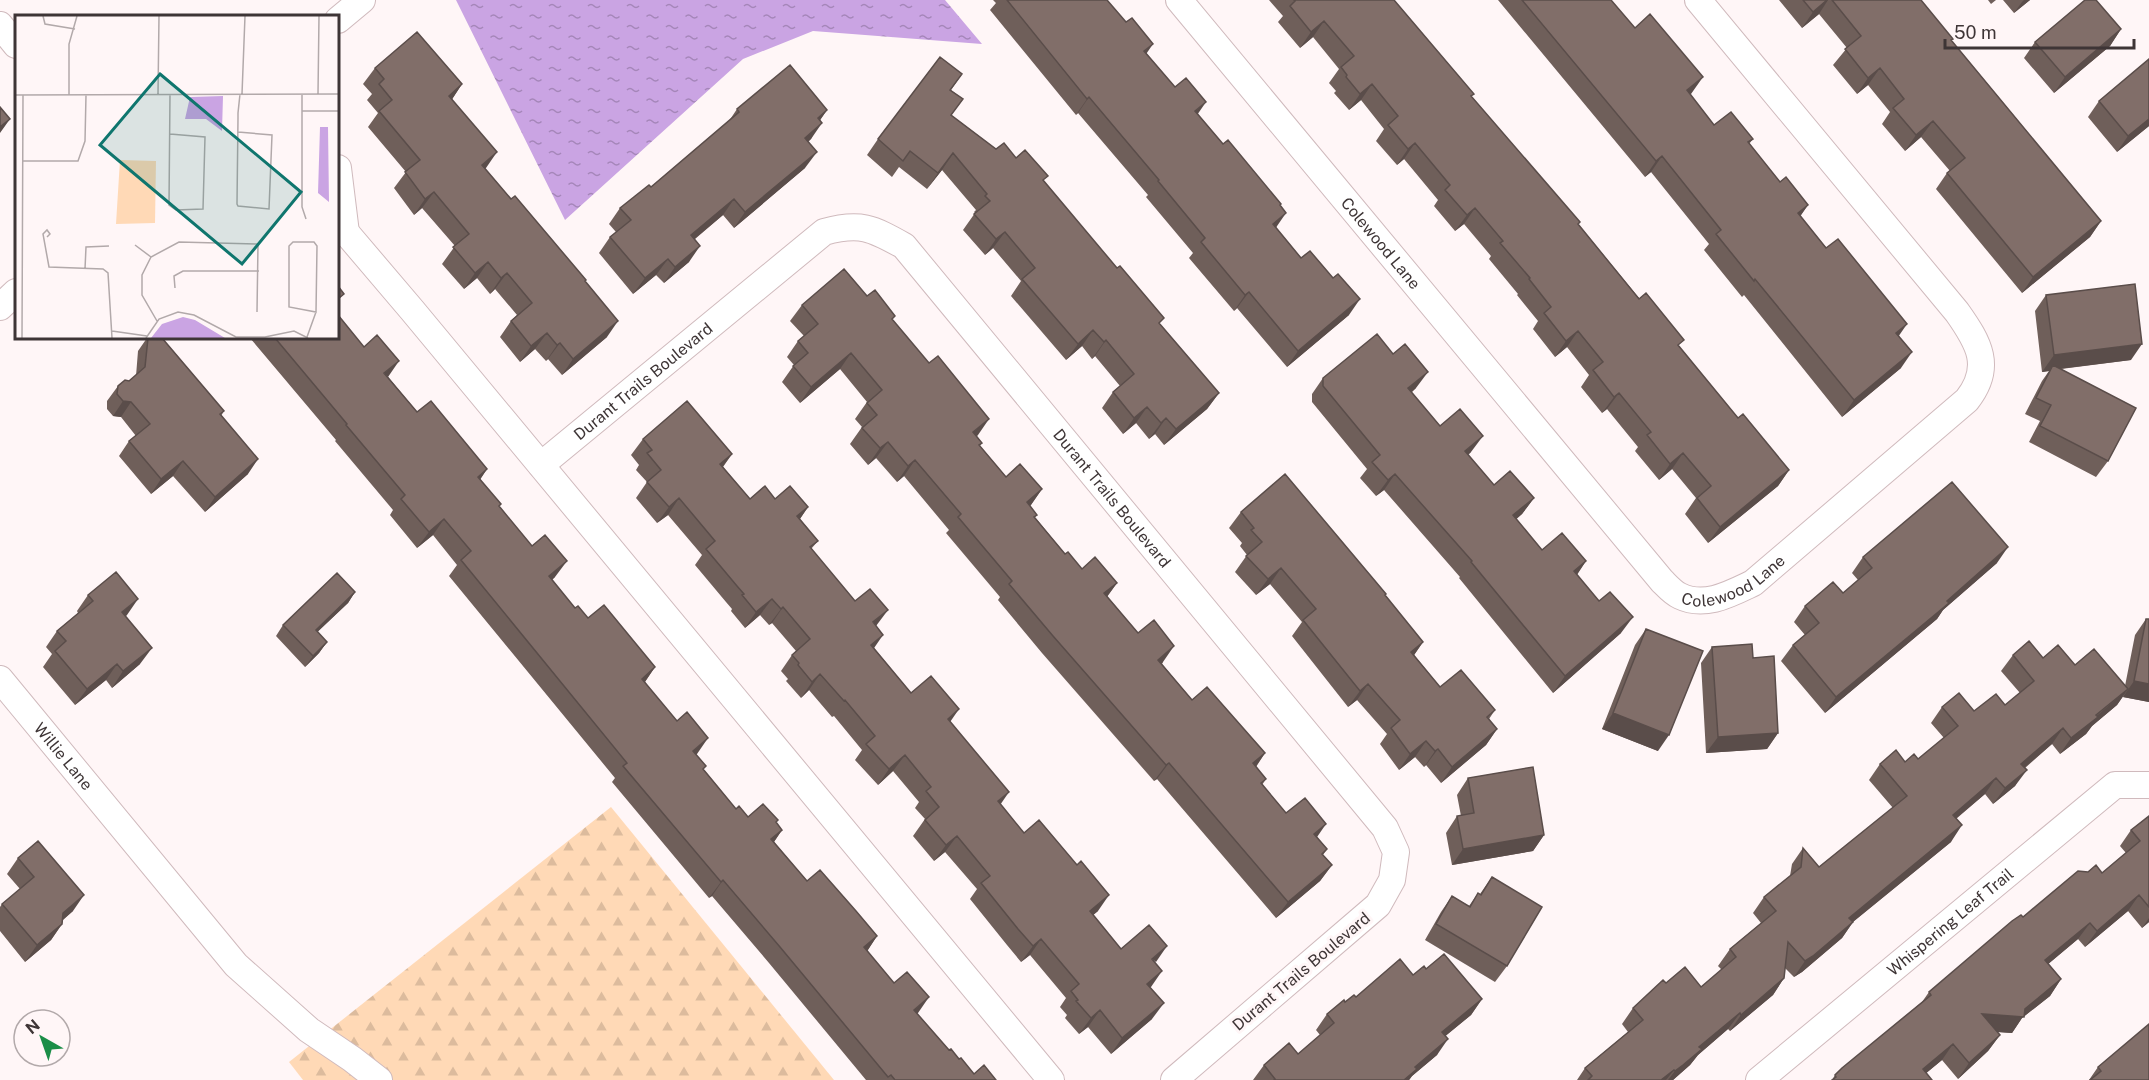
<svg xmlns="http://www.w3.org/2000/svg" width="2149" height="1080" font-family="'Public Sans',sans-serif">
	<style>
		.forest { fill: url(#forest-firs) }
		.water { fill: url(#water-ripples) }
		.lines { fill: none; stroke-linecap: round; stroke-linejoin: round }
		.minor-casing { stroke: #d0babd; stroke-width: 28 }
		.minor { stroke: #fff; stroke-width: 26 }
		.wall { fill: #6f5f5a }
		.shaded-wall { fill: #5a4d4a }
		.building { fill: #816e69; stroke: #5a4d4a; stroke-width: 1.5 }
		.labels { text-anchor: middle; stroke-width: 6; stroke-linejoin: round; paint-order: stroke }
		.street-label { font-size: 16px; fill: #3e3536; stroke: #fff6f7 }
		.inset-road { fill: none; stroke: #b2a9aa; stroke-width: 1.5 }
		.view { fill: #0f766e; fill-opacity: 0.15; stroke: #0f766e; stroke-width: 3 }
		.inset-edge { fill: none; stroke: #3e3536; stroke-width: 3 }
	</style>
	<defs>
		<pattern id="forest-firs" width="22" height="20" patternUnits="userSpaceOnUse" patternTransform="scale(1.5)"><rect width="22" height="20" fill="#ffd9b6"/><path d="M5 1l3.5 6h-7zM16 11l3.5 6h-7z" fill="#dcbb9d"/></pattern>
		<pattern id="water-ripples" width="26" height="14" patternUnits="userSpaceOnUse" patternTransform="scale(1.5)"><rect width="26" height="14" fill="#caa4e3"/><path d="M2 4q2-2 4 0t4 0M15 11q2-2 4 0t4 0" fill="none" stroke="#a586b9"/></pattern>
	</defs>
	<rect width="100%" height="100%" fill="#fff6f7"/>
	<path class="forest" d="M 611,807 L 834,1080 L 303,1080 L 289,1062 Z"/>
	<path class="water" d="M 456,0 L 945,0 L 982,44 L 813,31 L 743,59 L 565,220 Z"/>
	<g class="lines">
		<defs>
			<g id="minor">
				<path id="s1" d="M 1179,0 L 1662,581 C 1667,586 1673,593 1680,596 C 1705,608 1730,594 1753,583 L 1967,400 C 1993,367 1979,343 1957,312 L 1698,0"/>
				<path d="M 338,20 L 362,0"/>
				<path d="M 0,25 L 16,45"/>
				<path d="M 338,168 L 346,233"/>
				<path d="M 338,223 L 412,310 L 1051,1080"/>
				<path d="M 0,307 L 16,292"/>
				<path id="s2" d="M 541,465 L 824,232 C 860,222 872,228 904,246 L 1385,828 L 1396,852 L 1392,880 L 1378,905 L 1174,1080"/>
				<path id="s3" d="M 0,679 L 236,965 L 309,1030 L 352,1059 L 379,1080"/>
				<path id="s4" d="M 1759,1080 L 2115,785 L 2149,785"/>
			</g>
		</defs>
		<use href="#minor" class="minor-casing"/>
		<use href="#minor" class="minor"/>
	</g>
	<path class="wall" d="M 993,0 L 1107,0 L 1146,53 L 1223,144 L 1281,204 L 1280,206 L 1276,228 L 1349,315 L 1287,367 L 1237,308 L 1234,311 L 1189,258 L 1193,253 L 1146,197 L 1148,195 L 1078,113 L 1076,115 L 990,10 L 996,3 Z
		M 1269,0 L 1394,0 L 1472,97 L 1578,224 L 1738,418 L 1789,470 L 1778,486 L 1708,543 L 1685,514 L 1696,498 L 1672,469 L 1659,480 L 1635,451 L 1638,447 L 1607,409 L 1602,413 L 1581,387 L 1589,375 L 1567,347 L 1555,357 L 1533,329 L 1538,321 L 1517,295 L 1518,294 L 1489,259 L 1491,256 L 1464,224 L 1455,231 L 1434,206 L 1438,200 L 1404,159 L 1397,165 L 1376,141 L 1384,129 L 1361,100 L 1349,110 L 1334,93 L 1336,91 L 1329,83 L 1339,69 L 1313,37 L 1300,48 L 1278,22 L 1283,16 Z
		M 1498,0 L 1611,0 L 1691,94 L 1690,95 L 1714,125 L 1753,139 L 1749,144 L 1780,182 L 1808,205 L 1800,216 L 1899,335 L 1901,368 L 1842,417 L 1744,295 L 1742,297 L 1704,250 L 1709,244 L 1651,172 L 1645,177 Z
		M 1779,0 L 1921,0 L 1952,41 L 2101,221 L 2090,237 L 2022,293 L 1936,189 L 1947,173 L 1950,171 L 1921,137 L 1905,151 L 1882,124 L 1890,112 L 1868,85 L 1857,94 L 1833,65 L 1847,48 L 1819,14 L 1802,28 Z
		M 1988,0 L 1996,0 L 1991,4 Z
		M 2003,0 L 2030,0 L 2014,13 Z
		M 2121,29 L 2110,46 L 2054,93 L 2024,58 L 2035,42 Z
		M 2149,59 L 2149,126 L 2117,152 L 2088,117 L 2099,101 Z
		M 375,68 L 462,84 L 452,99 L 485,169 L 511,199 L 585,282 L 607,337 L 562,375 L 548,359 L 546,361 L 535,349 L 520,362 L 500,337 L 511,321 L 517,315 L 495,289 L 490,294 L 477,278 L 464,289 L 442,264 L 455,246 L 422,208 L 414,215 L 394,188 L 406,172 L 368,127 L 378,113 L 367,100 L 372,94 L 363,84 Z
		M 962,74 L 951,90 L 963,99 L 951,115 L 996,149 L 1016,158 L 1044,181 L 1160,324 L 1219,393 L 1207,409 L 1164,445 L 1155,434 L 1149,439 L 1136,423 L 1123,434 L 1102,408 L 1113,392 L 1120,386 L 1095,356 L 1092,359 L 1082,346 L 1066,360 L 1011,296 L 1021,281 L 993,248 L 985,255 L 963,230 L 975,213 L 974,212 L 976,210 L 942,170 L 927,189 L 899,167 L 892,177 L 867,155 L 878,139 Z
		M 737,109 L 827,110 L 820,120 L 811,139 L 808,142 L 805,168 L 734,228 L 723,215 L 695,239 L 689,262 L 664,283 L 656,275 L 633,294 L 599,253 L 610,237 L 616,232 L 609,224 L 620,208 L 651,187 L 729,121 Z
		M 2046,295 L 2131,360 L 2061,369 L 2108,461 L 2096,477 L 2029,442 L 2040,421 L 2025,414 L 2042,381 L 2049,371 L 2042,372 L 2035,311 Z
		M 867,296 L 893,320 L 978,435 L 976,436 L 982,443 L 980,446 L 1006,477 L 1042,489 L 1030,506 L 1037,515 L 1035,517 L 1065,554 L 1082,569 L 1117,583 L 1107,597 L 1163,662 L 1162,664 L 1192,700 L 1265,753 L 1256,767 L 1266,779 L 1262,785 L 1286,813 L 1317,837 L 1327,849 L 1323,855 L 1332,865 L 1320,881 L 1276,918 L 1157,779 L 1154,781 L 1042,653 L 998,600 L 1000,597 L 946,533 L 949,530 L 904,476 L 897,482 L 876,458 L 868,465 L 850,444 L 862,427 L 855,419 L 867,402 L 840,369 L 800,403 L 782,382 L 794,365 L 787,357 L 798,341 L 804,336 L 790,321 L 802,305 Z
		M 147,338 L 162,338 L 224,411 L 221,416 L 248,474 L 205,512 L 173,476 L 151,494 L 119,456 L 129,441 L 136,436 L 121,417 L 113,416 L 107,409 L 107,401 L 118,386 L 129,381 L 136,376 L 138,351 Z
		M 250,338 L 338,338 L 388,377 L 417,412 L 487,469 L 480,479 L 499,507 L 555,577 L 552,580 L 575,608 L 655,667 L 645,682 L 696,755 L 704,770 L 736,809 L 748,817 L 776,823 L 782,830 L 774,842 L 807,881 L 877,936 L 867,951 L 917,1014 L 949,1050 L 974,1074 L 996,1080 L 866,1080 L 769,963 L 712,896 L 709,898 L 612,782 L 615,778 L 449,576 L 457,565 L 433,535 L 417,548 L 390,515 L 393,510 L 335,441 L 336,440 Z
		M 1323,378 L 1416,388 L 1411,393 L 1440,426 L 1471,452 L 1468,455 L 1494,485 L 1534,498 L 1522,514 L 1516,519 L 1542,550 L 1586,561 L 1576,575 L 1621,633 L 1553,693 L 1459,578 L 1460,577 L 1384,490 L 1376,496 L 1360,478 L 1367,469 L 1312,402 L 1312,394 Z
		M 643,439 L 732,454 L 723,467 L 750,499 L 775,499 L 808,507 L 800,519 L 818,541 L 811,549 L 876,626 L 874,648 L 911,693 L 950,722 L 1000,804 L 1024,833 L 1098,911 L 1093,915 L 1121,949 L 1155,963 L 1150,987 L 1152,1019 L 1111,1054 L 1088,1027 L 1079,1034 L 1065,1018 L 1067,1015 L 1060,1007 L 1066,998 L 1030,955 L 1021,962 L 1007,945 L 970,899 L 977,889 L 945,852 L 934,861 L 913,836 L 925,819 L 915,808 L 919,802 L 893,771 L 878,785 L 855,760 L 862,750 L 834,716 L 832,717 L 809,690 L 801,698 L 786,681 L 788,679 L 781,671 L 792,655 L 796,651 L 772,623 L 769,625 L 760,615 L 745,628 L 731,611 L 732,609 L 726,602 L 695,565 L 702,555 L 668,515 L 657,523 L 636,498 L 647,482 L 636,470 L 639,465 L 631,455 Z
		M 1241,512 L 1385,596 L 1423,642 L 1414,655 L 1440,687 L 1495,710 L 1489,719 L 1497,729 L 1486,745 L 1441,783 L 1426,765 L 1424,767 L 1415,757 L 1399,770 L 1380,744 L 1387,734 L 1357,700 L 1348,707 L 1292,636 L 1302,622 L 1270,584 L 1256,595 L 1235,572 L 1247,555 L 1240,546 L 1242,543 L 1229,528 Z
		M 1863,557 L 1997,563 L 1943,610 L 1937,619 L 1825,713 L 1781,661 L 1793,645 L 1805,635 L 1794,622 L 1805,606 L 1843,593 L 1858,580 L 1852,573 Z
		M 355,592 L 348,603 L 317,632 L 327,642 L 319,653 L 305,667 L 276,636 L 283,625 Z
		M 88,595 L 127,615 L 125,616 L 140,664 L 112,688 L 106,680 L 75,705 L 43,667 L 52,654 L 46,647 L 57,631 L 78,613 L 77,611 Z
		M 2146,619 L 2149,702 L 2123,697 L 2124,695 L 2117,705 L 2092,726 L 2086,734 L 2060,754 L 2052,744 L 2025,768 L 2015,786 L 1993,804 L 1985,794 L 1956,819 L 1951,842 L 1853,922 L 1842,938 L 1802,972 L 1794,977 L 1785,968 L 1784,978 L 1773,995 L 1730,1031 L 1728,1029 L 1698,1055 L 1690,1065 L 1673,1080 L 1577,1080 L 1585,1068 L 1628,1032 L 1622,1024 L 1633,1008 L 1666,983 L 1701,987 L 1722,970 L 1718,966 L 1730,949 L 1761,923 L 1753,913 L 1764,897 L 1790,876 L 1792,864 L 1803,848 L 1819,867 L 1893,808 L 1869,780 L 1880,764 L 1905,762 L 1918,759 L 1944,738 L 1931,723 L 1942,707 L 1974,711 L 2005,705 L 2020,693 L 2001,671 L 2013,655 L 2043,658 L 2075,665 L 2125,686 L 2135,635 Z
		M 1646,629 L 1658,751 L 1602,729 L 1635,645 Z
		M 1712,647 L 1753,658 L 1778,733 L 1767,749 L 1706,753 L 1701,663 Z
		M 1468,778 L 1544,835 L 1533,851 L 1452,865 L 1446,833 L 1457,816 L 1461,816 L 1457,795 Z
		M 2149,816 L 2149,922 L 2142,928 L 2128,911 L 2085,947 L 2078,939 L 2048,964 L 2061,979 L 2050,996 L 2022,1018 L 2012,1033 L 1997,1032 L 2000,1035 L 1988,1051 L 1958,1079 L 1942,1060 L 1926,1073 L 1832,1080 L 1835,1075 L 1922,1002 L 1929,992 L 2023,917 L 2102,873 L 2126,853 L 2120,846 L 2131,830 Z
		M 18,858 L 73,911 L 63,920 L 62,924 L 51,940 L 25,962 L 0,931 L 0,907 L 2,904 L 20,889 L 7,874 Z
		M 1492,877 L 1507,966 L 1495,982 L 1425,940 L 1441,912 L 1452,896 L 1469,906 L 1478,893 L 1480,894 Z
		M 1426,969 L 1482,999 L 1471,1015 L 1445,1036 L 1437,1055 L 1412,1076 L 1409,1080 L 1253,1080 L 1264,1065 L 1298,1054 L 1320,1035 L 1316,1030 L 1327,1014 L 1345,1002 L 1356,997 L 1413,975 Z
		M 2098,1067 L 2149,1080 L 2089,1080 Z"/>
	<path class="shaded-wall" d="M 1827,0 L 1828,0 L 1819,14 L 1802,28 L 1813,12 Z
		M 2024,0 L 2030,0 L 2014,13 L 2022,2 Z
		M 1324,21 L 1313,37 L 1300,48 L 1311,32 Z
		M 2121,29 L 2110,46 L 2054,93 L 2065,77 Z
		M 1153,44 L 1142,60 L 1144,51 Z
		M 1880,68 L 1868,85 L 1857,94 L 1868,78 Z
		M 1703,77 L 1691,94 L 1675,107 L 1687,90 Z
		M 462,84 L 451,101 L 449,96 Z
		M 1372,84 L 1361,100 L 1349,110 L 1360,94 Z
		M 1089,97 L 1078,113 L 1076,115 L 1087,99 Z
		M 1206,102 L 1195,118 L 1195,111 Z
		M 827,110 L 816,126 L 818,118 Z
		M 10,119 L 0,133 L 0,127 Z
		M 2149,119 L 2149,126 L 2117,152 L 2128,136 Z
		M 1933,121 L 1921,137 L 1905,151 L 1916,135 Z
		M 822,123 L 811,139 L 793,154 L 805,138 Z
		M 1415,143 L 1404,159 L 1397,165 L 1408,149 Z
		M 497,152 L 486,168 L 471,181 L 482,165 Z
		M 817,152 L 805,168 L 734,228 L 745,212 Z
		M 953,153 L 942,170 L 927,189 L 938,173 Z
		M 1662,156 L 1651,172 L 1645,177 L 1656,161 Z
		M 434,192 L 422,208 L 414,215 L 425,199 Z
		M 734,199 L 723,215 L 680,251 L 691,235 Z
		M 1808,205 L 1797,221 L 1798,213 Z
		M 1475,208 L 1464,224 L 1455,231 L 1467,215 Z
		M 1286,213 L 1275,229 L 1273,224 Z
		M 2101,221 L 2090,237 L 2022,293 L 2033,277 Z
		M 1005,232 L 993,248 L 985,255 L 996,239 Z
		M 700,246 L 689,262 L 664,283 L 675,267 Z
		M 668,259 L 656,275 L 633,294 L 645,278 Z
		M 488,262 L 477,278 L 464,289 L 475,273 Z
		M 507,273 L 495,289 L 490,294 L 501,278 Z
		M 1249,292 L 1237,308 L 1234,311 L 1245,295 Z
		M 1360,299 L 1349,315 L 1287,367 L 1298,351 Z
		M 618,321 L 607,337 L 562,375 L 573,359 Z
		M 1907,324 L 1896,340 L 1896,333 Z
		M 1093,330 L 1082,346 L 1066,360 L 1078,344 Z
		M 1578,331 L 1567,347 L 1555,357 L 1566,341 Z
		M 547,333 L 535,349 L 520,362 L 531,346 Z
		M 1106,340 L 1095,356 L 1092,359 L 1104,342 Z
		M 560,343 L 548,359 L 546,361 L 557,345 Z
		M 2142,344 L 2131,360 L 2050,370 L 2053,365 L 2049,371 L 2042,372 L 2054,355 Z
		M 1912,352 L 1901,368 L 1842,417 L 1854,400 Z
		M 851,353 L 840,369 L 800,403 L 811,387 Z
		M 399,361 L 388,377 L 384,373 Z
		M 1428,372 L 1416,388 L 1396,405 L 1408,388 Z
		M 1219,393 L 1207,409 L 1164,445 L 1176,429 Z
		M 1619,393 L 1607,409 L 1602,413 L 1614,397 Z
		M 123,401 L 131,402 L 121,417 L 113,416 Z
		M 1147,407 L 1136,423 L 1123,434 L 1134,418 Z
		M 1166,418 L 1155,434 L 1149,439 L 1161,423 Z
		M 989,419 L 978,435 L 962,449 L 973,432 Z
		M 1483,436 L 1471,452 L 1454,467 L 1465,451 Z
		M 888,442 L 876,458 L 868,465 L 880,448 Z
		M 1683,453 L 1672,469 L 1659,480 L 1670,464 Z
		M 732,454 L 720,470 L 720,464 Z
		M 258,459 L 248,474 L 205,512 L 215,497 Z
		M 915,460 L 904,476 L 897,482 L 908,466 Z
		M 183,461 L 173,476 L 151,494 L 161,479 Z
		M 487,469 L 476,486 L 478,477 Z
		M 1789,470 L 1778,486 L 1708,543 L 1720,527 Z
		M 1395,474 L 1384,490 L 1376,496 L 1388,480 Z
		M 1042,489 L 1031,505 L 1015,518 L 1027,502 Z
		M 679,498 L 668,515 L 657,523 L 669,507 Z
		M 1534,498 L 1522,514 L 1502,532 L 1513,515 Z
		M 808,507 L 797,523 L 797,516 Z
		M 444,519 L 433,535 L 417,548 L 429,532 Z
		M 2008,547 L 1997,563 L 1943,610 L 1937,619 L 1825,713 L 1836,697 Z
		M 567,561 L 555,577 L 537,592 L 549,576 Z
		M 1586,561 L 1575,578 L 1574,571 Z
		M 1281,568 L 1270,584 L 1256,595 L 1268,579 Z
		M 1117,583 L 1105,599 L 1104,593 Z
		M 355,592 L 348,603 L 308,641 L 316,630 Z
		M 138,599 L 127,615 L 111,628 L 122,612 Z
		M 772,599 L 760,615 L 745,628 L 756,612 Z
		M 783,607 L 772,623 L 769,625 L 781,609 Z
		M 888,610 L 876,626 L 873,622 Z
		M 1633,617 L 1621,633 L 1553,693 L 1565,676 Z
		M 883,635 L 872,651 L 871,645 Z
		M 327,642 L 319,653 L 305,667 L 313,656 Z
		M 1423,642 L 1412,658 L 1411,652 Z
		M 1174,646 L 1163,662 L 1147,676 L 1158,660 Z
		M 152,648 L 140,664 L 112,688 L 123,671 Z
		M 117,664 L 106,680 L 75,705 L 87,689 Z
		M 655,667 L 644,683 L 642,679 Z
		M 820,674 L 809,690 L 801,698 L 812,682 Z
		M 2134,681 L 2149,684 L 2149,702 L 2123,697 Z
		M 1368,684 L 1357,700 L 1348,707 L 1360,691 Z
		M 2128,689 L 2117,705 L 2092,726 L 2086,734 L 2060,754 L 2071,738 Z
		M 959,709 L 948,725 L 948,719 Z
		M 1613,713 L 1669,735 L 1658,751 L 1602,729 Z
		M 2063,728 L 2052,744 L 2010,780 L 2021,764 Z
		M 1497,729 L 1486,745 L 1441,783 L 1452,767 Z
		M 1778,733 L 1767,749 L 1706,753 L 1718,737 Z
		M 708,738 L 697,754 L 682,767 L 693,751 Z
		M 1426,741 L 1415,757 L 1399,770 L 1410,754 Z
		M 1438,749 L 1426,765 L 1424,767 L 1435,751 Z
		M 1265,753 L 1254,769 L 1253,763 Z
		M 905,755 L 893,771 L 878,785 L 889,769 Z
		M 1169,763 L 1157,779 L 1154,781 L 1166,765 Z
		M 2027,770 L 2015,786 L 1993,804 L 2005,788 Z
		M 1996,778 L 1985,794 L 1941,831 L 1953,815 Z
		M 1009,792 L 998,808 L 998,801 Z
		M 1326,824 L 1315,840 L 1314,834 Z
		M 1962,825 L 1951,842 L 1838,934 L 1849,918 Z
		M 782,830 L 771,846 L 771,839 Z
		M 1544,835 L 1533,851 L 1452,865 L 1463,849 Z
		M 957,836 L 945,852 L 934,861 L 946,845 Z
		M 1332,865 L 1320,881 L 1276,918 L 1288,902 Z
		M 723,880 L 712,896 L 709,898 L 721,882 Z
		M 84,895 L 73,911 L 52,929 L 63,913 Z
		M 1109,895 L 1098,911 L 1079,927 L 1090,911 Z
		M 2139,895 L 2128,911 L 2085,947 L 2097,931 Z
		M 2149,918 L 2149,922 L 2142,928 Z
		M 1853,922 L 1842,938 L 1802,972 L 1794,977 L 1805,961 Z
		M 2090,923 L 2078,939 L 2034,976 L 2045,960 Z
		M 62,924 L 51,940 L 25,962 L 37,945 Z
		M 877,936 L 866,953 L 864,947 Z
		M 1041,939 L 1030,955 L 1021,962 L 1033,946 Z
		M 1167,946 L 1156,962 L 1152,959 Z
		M 1162,971 L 1151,987 L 1136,1000 L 1147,984 Z
		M 1784,978 L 1773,995 L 1730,1031 L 1741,1015 Z
		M 2061,979 L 2050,996 L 2022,1018 L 2012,1033 L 1971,1030 L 1982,1014 L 2025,1009 Z
		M 929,997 L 918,1013 L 903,1026 L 914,1010 Z
		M 1482,999 L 1471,1015 L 1431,1048 L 1442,1032 Z
		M 1164,1003 L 1152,1019 L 1111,1054 L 1122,1038 Z
		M 1100,1010 L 1088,1027 L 1079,1034 L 1091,1018 Z
		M 1740,1013 L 1728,1029 L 1698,1055 L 1690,1065 L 1673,1080 L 1668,1080 L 1675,1071 L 1699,1047 Z
		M 2000,1035 L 1988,1051 L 1958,1079 L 1969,1063 Z
		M 1448,1039 L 1437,1055 L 1412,1076 L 1409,1080 L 1404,1080 L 1415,1067 Z
		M 1953,1044 L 1942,1060 L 1918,1080 L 1923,1069 Z
		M 1674,1070 L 1666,1080 L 1661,1080 Z"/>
	<path class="building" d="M 1007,0 L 1107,0 L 1126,22 L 1132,18 L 1153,44 L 1144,51 L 1175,87 L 1186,78 L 1206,102 L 1195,111 L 1223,144 L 1228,140 L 1281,204 L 1280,205 L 1286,213 L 1273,224 L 1301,258 L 1310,251 L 1333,278 L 1338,274 L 1360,299 L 1298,351 L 1249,292 L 1245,295 L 1201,242 L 1205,238 L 1158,181 L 1159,180 L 1089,97 L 1087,99 Z
		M 1294,0 L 1394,0 L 1474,94 L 1471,96 L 1580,222 L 1578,224 L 1639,299 L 1646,293 L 1684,340 L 1678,345 L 1738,418 L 1743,414 L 1789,470 L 1720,527 L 1697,498 L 1711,486 L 1683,453 L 1670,464 L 1647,435 L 1651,432 L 1619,393 L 1614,397 L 1593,370 L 1603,362 L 1578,331 L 1566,341 L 1544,313 L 1551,307 L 1529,279 L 1530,278 L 1500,243 L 1503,241 L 1475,208 L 1467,215 L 1445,190 L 1450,185 L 1415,143 L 1408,149 L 1388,125 L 1398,116 L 1372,84 L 1360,94 L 1346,77 L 1347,75 L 1341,67 L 1354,56 L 1324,21 L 1311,32 L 1290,6 L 1295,1 Z
		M 1522,0 L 1611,0 L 1635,28 L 1650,14 L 1703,77 L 1687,90 L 1714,125 L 1731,112 L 1753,139 L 1748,142 L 1780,182 L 1786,177 L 1808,205 L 1798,213 L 1826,248 L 1838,239 L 1907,324 L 1896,333 L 1912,352 L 1854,400 L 1755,279 L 1754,281 L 1716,234 L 1721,230 L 1662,156 L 1656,161 Z
		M 1803,0 L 1827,0 L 1813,12 Z
		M 1832,0 L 1921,0 L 1953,39 L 1951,40 L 2101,221 L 2033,277 L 1947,173 L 1965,158 L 1933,121 L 1916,135 L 1893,108 L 1904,99 L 1880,68 L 1868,78 L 1845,49 L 1861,36 Z
		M 2085,0 L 2096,0 L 2121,29 L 2065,77 L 2035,42 Z
		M 417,32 L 462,84 L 449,96 L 497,152 L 482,165 L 511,199 L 515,196 L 586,280 L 585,281 L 618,321 L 573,359 L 560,343 L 557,345 L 547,333 L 531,346 L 511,321 L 532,303 L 507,273 L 501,278 L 488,262 L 475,273 L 453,247 L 469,234 L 434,192 L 425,199 L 405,172 L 420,160 L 379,111 L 392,100 L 379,84 L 384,79 L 375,68 Z
		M 940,57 L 962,74 L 950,90 L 963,99 L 951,115 L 996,149 L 1004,143 L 1016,158 L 1025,150 L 1048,176 L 1043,180 L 1117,268 L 1120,266 L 1164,318 L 1159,323 L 1219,393 L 1176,429 L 1166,418 L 1161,423 L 1147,407 L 1134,418 L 1113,392 L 1134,374 L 1106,340 L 1104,342 L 1093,330 L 1078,344 L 1022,279 L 1035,268 L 1005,232 L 996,239 L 974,214 L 990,201 L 985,196 L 987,194 L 953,153 L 938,173 L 910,151 L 903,161 L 878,139 Z
		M 2149,59 L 2149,119 L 2128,136 L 2099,101 Z
		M 790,65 L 827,110 L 818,118 L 822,123 L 805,138 L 817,152 L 745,212 L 734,199 L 691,235 L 700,246 L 675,267 L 668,259 L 645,278 L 610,237 L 631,220 L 620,208 L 649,185 L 651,187 L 739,112 L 737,109 Z
		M 0,107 L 10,119 L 0,127 Z
		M 844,269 L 867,296 L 875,290 L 895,316 L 892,319 L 929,363 L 938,356 L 989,419 L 973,432 L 982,443 L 979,445 L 1006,477 L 1020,464 L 1042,489 L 1027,502 L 1037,515 L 1034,517 L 1065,554 L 1068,552 L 1082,569 L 1095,557 L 1117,583 L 1104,593 L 1138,633 L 1154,620 L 1174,646 L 1158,660 L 1192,700 L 1207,687 L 1265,753 L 1253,763 L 1266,779 L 1261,783 L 1286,813 L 1305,798 L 1326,824 L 1314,834 L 1327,849 L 1322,854 L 1332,865 L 1288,902 L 1169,763 L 1166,765 L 1053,636 L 1009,584 L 1012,581 L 958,517 L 961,514 L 915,460 L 908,466 L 888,442 L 880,448 L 862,428 L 877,415 L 867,403 L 882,390 L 851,353 L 811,387 L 793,366 L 808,353 L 798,341 L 818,324 L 802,305 Z
		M 2135,284 L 2142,344 L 2054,355 L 2046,295 Z
		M 338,286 L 344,294 L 338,299 Z
		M 338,315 L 364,347 L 377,335 L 399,361 L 384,373 L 417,412 L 431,401 L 487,469 L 478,477 L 501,504 L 499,506 L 532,546 L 545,535 L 567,561 L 549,576 L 575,608 L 578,606 L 588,618 L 604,605 L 655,667 L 642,679 L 677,721 L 687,712 L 708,738 L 693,751 L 706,766 L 703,769 L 736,809 L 739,806 L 748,817 L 763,804 L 778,820 L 776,822 L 782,830 L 771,839 L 807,881 L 820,870 L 856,911 L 877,936 L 864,947 L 894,983 L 907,972 L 929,997 L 914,1010 L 949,1050 L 951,1049 L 959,1059 L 961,1058 L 974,1074 L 984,1065 L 996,1080 L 895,1080 L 891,1075 L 888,1077 L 780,947 L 723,880 L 721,882 L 623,766 L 627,763 L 461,560 L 471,551 L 444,519 L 429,532 L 401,499 L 405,495 L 346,425 L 347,424 L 275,338 L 338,338 Z
		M 1377,334 L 1393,354 L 1405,344 L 1428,372 L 1408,388 L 1440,426 L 1460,409 L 1483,436 L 1465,451 L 1494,485 L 1510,471 L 1534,498 L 1513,515 L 1542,550 L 1562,533 L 1586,561 L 1574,571 L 1599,601 L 1610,592 L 1633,617 L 1565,676 L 1471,562 L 1472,561 L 1395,474 L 1388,480 L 1372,462 L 1380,455 L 1323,386 L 1323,378 Z
		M 148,338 L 162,338 L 224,411 L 220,414 L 258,459 L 215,497 L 183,461 L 161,479 L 129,441 L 150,424 L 131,402 L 123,401 L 117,394 L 118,386 L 125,380 L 129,381 L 145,367 Z
		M 2053,365 L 2136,408 L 2108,461 L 2040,426 L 2051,405 L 2036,398 Z
		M 687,401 L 732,454 L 720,464 L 750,499 L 765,486 L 775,499 L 790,486 L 808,507 L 797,516 L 818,541 L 810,547 L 855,601 L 870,589 L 888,610 L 873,622 L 883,635 L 871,645 L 911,693 L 931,676 L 959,709 L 948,719 L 1009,792 L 998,801 L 1024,833 L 1039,820 L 1077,865 L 1081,861 L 1109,895 L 1090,911 L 1121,949 L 1149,925 L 1167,946 L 1152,959 L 1162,971 L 1147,984 L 1164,1003 L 1122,1038 L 1100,1010 L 1091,1018 L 1076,1001 L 1078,1000 L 1071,991 L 1079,984 L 1041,939 L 1033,946 L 1018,929 L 981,883 L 990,876 L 957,836 L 946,845 L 925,820 L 939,807 L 926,791 L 931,787 L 905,755 L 889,769 L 866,744 L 875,736 L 845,700 L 844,701 L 820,674 L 812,682 L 798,665 L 799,663 L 792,655 L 810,639 L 783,607 L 781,609 L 772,599 L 756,612 L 742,595 L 744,594 L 737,586 L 706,549 L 715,541 L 679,498 L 669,507 L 647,482 L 661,470 L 647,453 L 652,450 L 643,439 Z
		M 1285,474 L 1386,594 L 1385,595 L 1423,642 L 1411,652 L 1440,687 L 1461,670 L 1495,710 L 1487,717 L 1497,729 L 1452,767 L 1438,749 L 1435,751 L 1426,741 L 1410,754 L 1391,728 L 1400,720 L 1368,684 L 1360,691 L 1303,620 L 1316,609 L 1281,568 L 1268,579 L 1246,556 L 1262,542 L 1251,530 L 1254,528 L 1241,512 Z
		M 1952,482 L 2008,547 L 1947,601 L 1949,603 L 1836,697 L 1793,645 L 1819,623 L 1805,606 L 1833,582 L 1843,593 L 1872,568 L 1863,557 Z
		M 116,572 L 138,599 L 122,612 L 152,648 L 123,671 L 117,664 L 87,689 L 55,651 L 66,641 L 57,631 L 93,601 L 88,595 Z
		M 337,573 L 355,592 L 316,630 L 327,642 L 313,656 L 283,625 Z
		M 2146,619 L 2149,619 L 2149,684 L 2134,681 Z
		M 1646,629 L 1703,651 L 1669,735 L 1613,713 Z
		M 2029,641 L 2043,658 L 2058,645 L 2075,665 L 2094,649 L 2128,689 L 2096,715 L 2098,717 L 2071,738 L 2063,728 L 2021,764 L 2027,770 L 2005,788 L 1996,778 L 1953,815 L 1962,825 L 1849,918 L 1853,922 L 1813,956 L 1805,961 L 1788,942 L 1784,978 L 1741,1015 L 1740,1013 L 1699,1047 L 1702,1049 L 1683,1065 L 1675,1071 L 1674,1070 L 1661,1080 L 1588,1080 L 1592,1076 L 1585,1068 L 1643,1020 L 1633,1008 L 1663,980 L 1666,983 L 1685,967 L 1701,987 L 1736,957 L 1730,949 L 1776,911 L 1764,897 L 1801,867 L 1803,848 L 1819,867 L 1907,796 L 1880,764 L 1896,750 L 1905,762 L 1914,754 L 1918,759 L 1958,726 L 1942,707 L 1959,693 L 1974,711 L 1996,694 L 2005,705 L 2034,681 L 2013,655 Z
		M 1752,644 L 1753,658 L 1774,656 L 1778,733 L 1718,737 L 1712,647 Z
		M 1533,767 L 1544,835 L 1463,849 L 1457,816 L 1474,813 L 1468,778 Z
		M 2149,816 L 2149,907 L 2139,895 L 2097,931 L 2090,923 L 2045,960 L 2061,979 L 2025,1009 L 2024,1017 L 1982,1014 L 2000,1035 L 1969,1063 L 1953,1044 L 1923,1069 L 1932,1080 L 1832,1080 L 1836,1077 L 1835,1075 L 1842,1068 L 1931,995 L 1929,992 L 2012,921 L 2021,915 L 2023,917 L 2078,871 L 2088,872 L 2096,865 L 2102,873 L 2140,841 L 2131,830 Z
		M 38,841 L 84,895 L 63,913 L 62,924 L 37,945 L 2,904 L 34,877 L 18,858 Z
		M 1492,877 L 1542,907 L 1507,966 L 1436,924 L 1452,896 L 1470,907 L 1478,893 L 1481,895 Z
		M 1444,954 L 1482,999 L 1442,1032 L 1448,1039 L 1415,1067 L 1417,1069 L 1404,1080 L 1274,1080 L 1275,1079 L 1264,1065 L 1289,1043 L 1298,1054 L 1334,1023 L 1327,1014 L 1344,1000 L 1345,1002 L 1354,995 L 1356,997 L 1400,959 L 1413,975 L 1424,966 L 1426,969 Z
		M 2149,1024 L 2149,1080 L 2090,1080 L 2101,1071 L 2098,1067 Z"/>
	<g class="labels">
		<g class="street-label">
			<text dy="6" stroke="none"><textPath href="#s1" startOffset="316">Colewood Lane</textPath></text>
			<text dy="6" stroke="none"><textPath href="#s2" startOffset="132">Durant Trails Boulevard</textPath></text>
			<text dy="6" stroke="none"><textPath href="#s2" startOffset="778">Durant Trails Boulevard</textPath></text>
			<text dy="6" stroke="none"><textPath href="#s1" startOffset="838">Colewood Lane</textPath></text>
			<text dy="6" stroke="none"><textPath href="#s3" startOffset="100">Willie Lane</textPath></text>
			<text dy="6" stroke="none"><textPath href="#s4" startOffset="248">Whispering Leaf Trail</textPath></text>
			<text transform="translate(1301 971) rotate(-40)" y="6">Durant Trails Boulevard</text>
		</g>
	</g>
	<g transform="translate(15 15)">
		<rect width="324" height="324" fill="#fff6f7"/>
		<path d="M 105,145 L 141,146 L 140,208 L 101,209 Z" fill="#ffd9b6"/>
		<path d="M 208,81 L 207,116 L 191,104 L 170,104 L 175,82 ZM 305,112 L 313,112 L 314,187 L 303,178 ZM 168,302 L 180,305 L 210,323 L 136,323 L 147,309 Z" fill="#caa4e3"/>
		<path class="inset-road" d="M 28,1 L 30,9 L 60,14M 143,79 L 144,1M 155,79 L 154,190 L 161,195 L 188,194 L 190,122 L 155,119M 227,79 L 230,1M 287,79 L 287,192 L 291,204M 303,79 L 304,1M 0,80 L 324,79M 54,80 L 54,29 L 62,1M 287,96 L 323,96M 223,117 L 257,120 L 254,194 L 223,191 L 222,189 L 223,103 L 223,98 L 225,79M 7,146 L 63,146 L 70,126 L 71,80M 32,222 L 35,219 L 32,215 L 28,219 L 34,252 L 88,254 L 93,258 L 97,323M 278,227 L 299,227 L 302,231 L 301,297 L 274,292 L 274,231 ZM 120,230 L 136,242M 70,254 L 71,232 L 94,231M 160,273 L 159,261 L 168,256 L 244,256M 142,306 L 127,280 L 127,260 L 136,242 L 164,227 L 243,229 L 242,297M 97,316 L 132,321M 292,322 L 301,297M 7,323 L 8,80M 131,323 L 144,304 L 163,297 L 179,300 L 221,322 L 250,322 L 279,316 L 293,323"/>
		<path class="view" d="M 145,59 L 286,177 L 227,249 L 85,130 Z"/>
		<rect width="324" height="324" class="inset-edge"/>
	</g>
	<g transform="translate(42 1038) rotate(320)"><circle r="28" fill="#fff6f7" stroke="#b2a9aa" stroke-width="1.5"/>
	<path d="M0-4.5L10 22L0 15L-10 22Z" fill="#1b8e48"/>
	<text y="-9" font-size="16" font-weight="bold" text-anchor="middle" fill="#3e3536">N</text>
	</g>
	<path d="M1945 39v9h189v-9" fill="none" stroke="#3e3536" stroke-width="3"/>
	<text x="1954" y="39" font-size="18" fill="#3e3536" stroke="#fff6f7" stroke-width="4.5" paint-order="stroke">50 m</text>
</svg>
